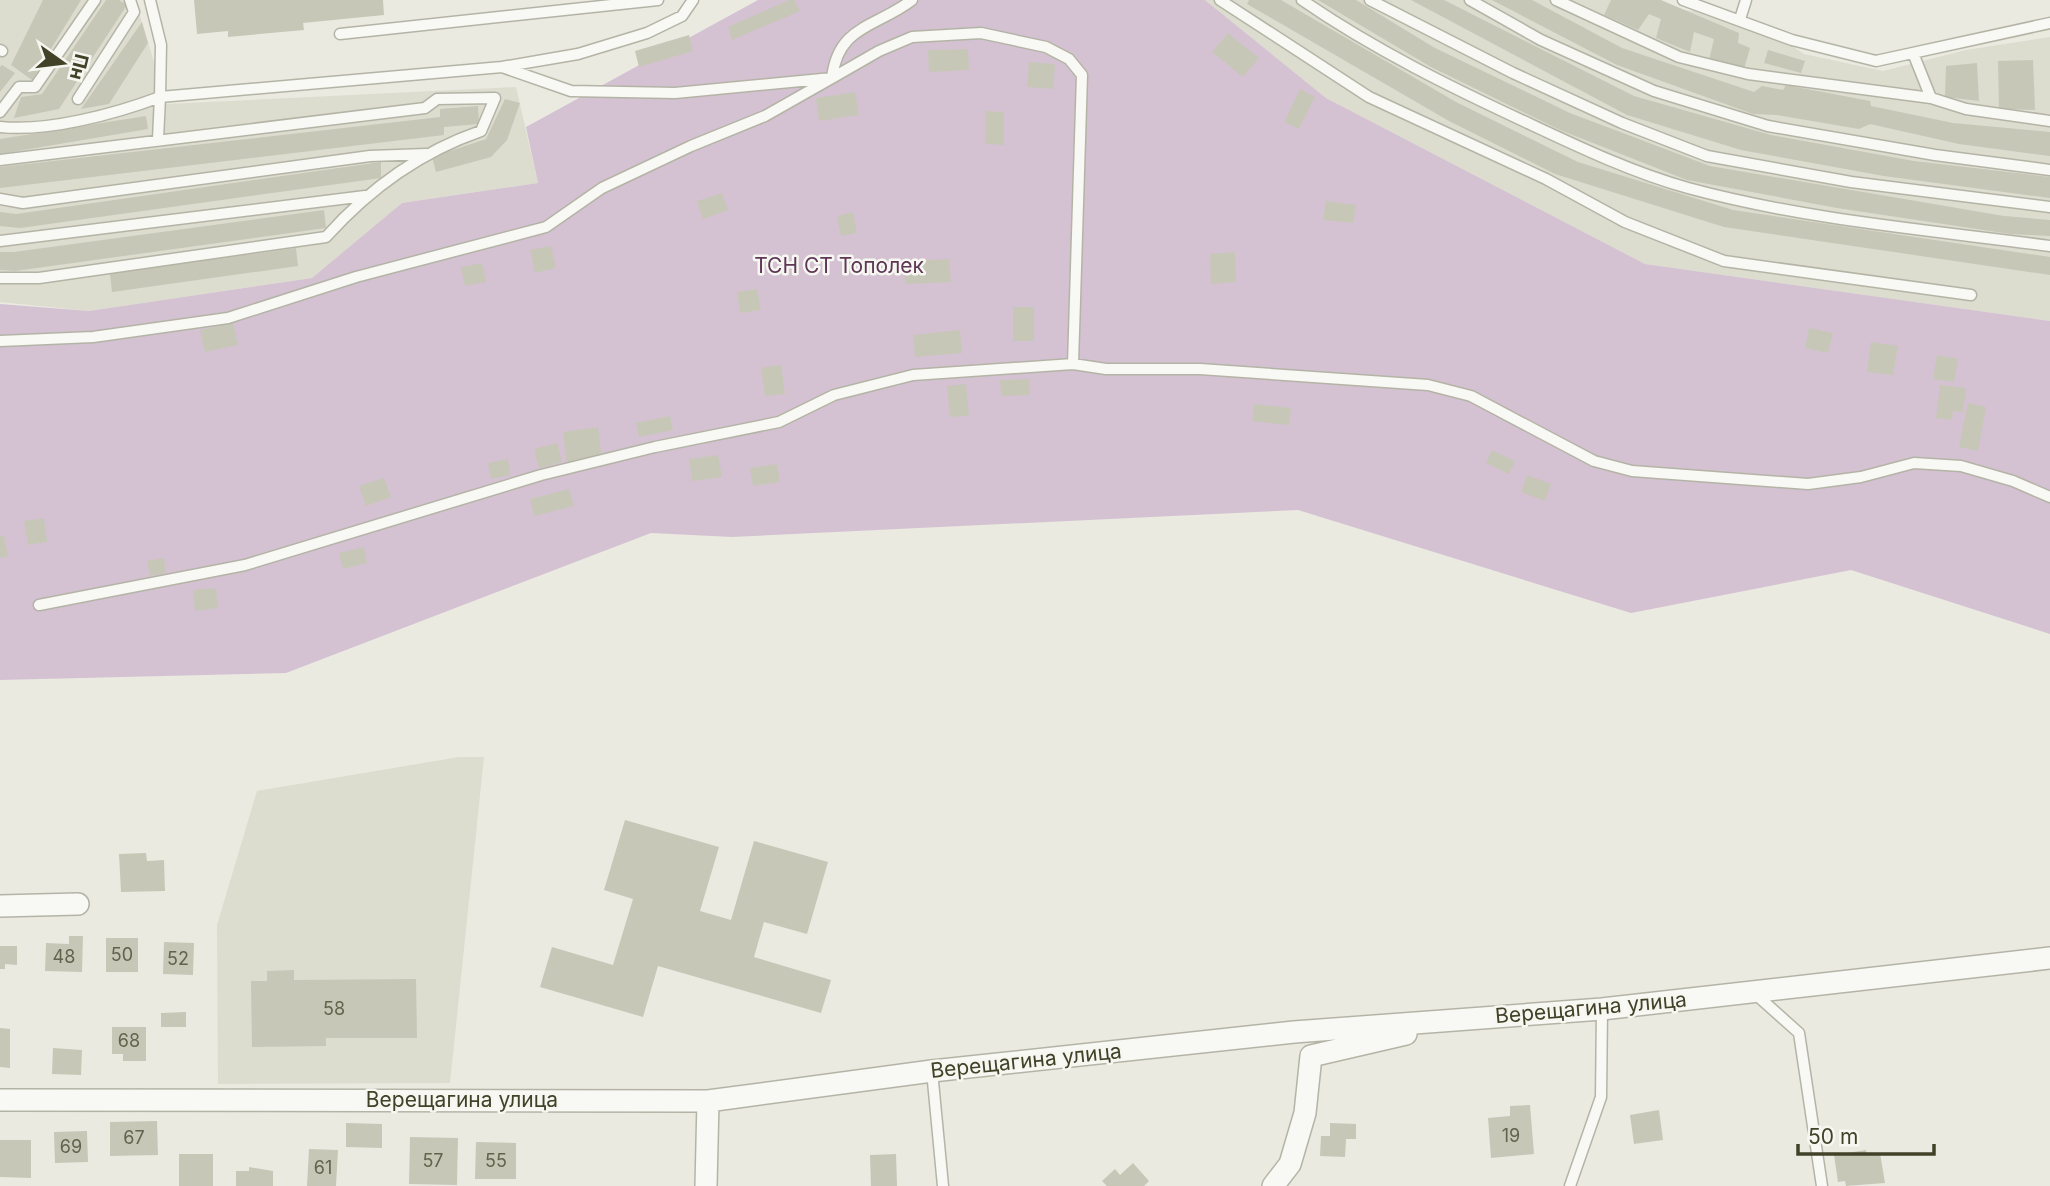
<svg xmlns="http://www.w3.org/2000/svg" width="2050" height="1186" font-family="Inter,sans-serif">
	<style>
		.built { fill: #dcdccf }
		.green { fill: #d4c2d2 }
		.building { fill: #c7c7b8 }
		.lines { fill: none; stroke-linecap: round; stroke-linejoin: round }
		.service-casing { stroke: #b4b4a6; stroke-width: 13 }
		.minor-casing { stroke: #b4b4a6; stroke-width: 24 }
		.service { stroke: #f8f8f4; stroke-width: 10 }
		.minor { stroke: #f8f8f4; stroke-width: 21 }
		.labels { text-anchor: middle; stroke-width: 5; stroke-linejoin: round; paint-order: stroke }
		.number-label { font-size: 18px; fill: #63634d }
		.park-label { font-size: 21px; fill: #5e3656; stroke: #f7f7f1 }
		.street-label { font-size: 21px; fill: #424229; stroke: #f7f7f1 }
	</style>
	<rect width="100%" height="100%" fill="#eaeae1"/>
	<path class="built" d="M 0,0 L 135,0 L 167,104 L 516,87 L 538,183 L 402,203 L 312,278 L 89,311 L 0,302 Z
		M 1205,0 L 1642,0 L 1655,7 L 1748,17 L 1804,54 L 1883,71 L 1966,50 L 2050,37 L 2050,321 L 1645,264 L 1326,98 Z
		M 459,757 L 484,757 L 450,1083 L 218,1084 L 217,925 L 257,791 Z"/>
	<path class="green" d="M 758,0 L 1205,0 L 1326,98 L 1645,264 L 2050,321 L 2050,634 L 1851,570 L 1631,613 L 1298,510 L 732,537 L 651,533 L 286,673 L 0,680 L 0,304 L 89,311 L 312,278 L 402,203 L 538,183 L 526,127 Z"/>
	<path class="building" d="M 43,0 L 81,0 L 32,80 L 11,65 Z
		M 106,0 L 119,0 L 127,5 L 59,109 L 14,118 L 21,97 L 42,94 Z
		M 194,0 L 383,0 L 384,15 L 303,23 L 304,30 L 228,37 L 228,31 L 197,34 Z
		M 789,0 L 794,0 L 800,11 L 732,40 L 728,27 Z
		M 1249,0 L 1281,0 L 1456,102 L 1578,162 L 1733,210 L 2050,257 L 2050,275 L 1724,227 L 1555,174 L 1449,121 L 1247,4 Z
		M 1318,0 L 1356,0 L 1435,48 L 1570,113 L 1710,166 L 2004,216 L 2050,220 L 2050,236 L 2010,234 L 1837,208 L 1687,180 L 1560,130 L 1431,67 Z
		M 1411,0 L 1444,0 L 1634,96 L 1771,135 L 1914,161 L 2050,177 L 2050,198 L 1884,176 L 1741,150 L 1627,115 Z
		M 1492,0 L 1532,0 L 1622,48 L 1754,92 L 1762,86 L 1783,90 L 1786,85 L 1870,101 L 1871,106 L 1953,123 L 2050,132 L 2050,156 L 1959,144 L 1870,124 L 1859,129 L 1777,115 L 1753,114 L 1617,65 Z
		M 1611,0 L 1661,0 L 1739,33 L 1738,43 L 1750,48 L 1744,69 L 1709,60 L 1714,39 L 1694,32 L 1690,52 L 1656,38 L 1661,19 L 1649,14 L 1638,30 L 1604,15 Z
		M 142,22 L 148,43 L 109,104 L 81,109 Z
		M 1228,33 L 1259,58 L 1243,77 L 1212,52 Z
		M 689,35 L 693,51 L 639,67 L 635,51 Z
		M 968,49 L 969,70 L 929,72 L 928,50 Z
		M 1768,50 L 1805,61 L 1801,73 L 1764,63 Z
		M 2033,60 L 2035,110 L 1999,109 L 1998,61 Z
		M 1029,62 L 1055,64 L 1053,89 L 1027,87 Z
		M 1977,63 L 1979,101 L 1945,97 L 1946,66 Z
		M 2,65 L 15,73 L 0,92 L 0,67 Z
		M 1300,89 L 1315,97 L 1299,129 L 1284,122 Z
		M 855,92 L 859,115 L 819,121 L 816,98 Z
		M 505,99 L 520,103 L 507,140 L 491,157 L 436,172 L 432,157 L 486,139 Z
		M 478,106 L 479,124 L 444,127 L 444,135 L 0,188 L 0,167 L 440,117 L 440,109 Z
		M 986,111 L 1004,112 L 1004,145 L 985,144 Z
		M 146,116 L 148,129 L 0,154 L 0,139 Z
		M 381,162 L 381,178 L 20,228 L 0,226 L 0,212 L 16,214 Z
		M 722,193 L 728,210 L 703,219 L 697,201 Z
		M 1326,201 L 1356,205 L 1353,223 L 1323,220 Z
		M 324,210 L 326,228 L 15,271 L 0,270 L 0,252 L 14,252 Z
		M 853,212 L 857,233 L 841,236 L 837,216 Z
		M 551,246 L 556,268 L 535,273 L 530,250 Z
		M 296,248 L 298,266 L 112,292 L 110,273 Z
		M 1235,252 L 1236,282 L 1211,284 L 1210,254 Z
		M 949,259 L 951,282 L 905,284 L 904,261 Z
		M 482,263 L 486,282 L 465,286 L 461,267 Z
		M 757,289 L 761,310 L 740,313 L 737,292 Z
		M 1013,307 L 1034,307 L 1034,341 L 1013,341 Z
		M 233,323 L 238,345 L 205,352 L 200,330 Z
		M 1809,328 L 1833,333 L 1828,353 L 1805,348 Z
		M 960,330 L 962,353 L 915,357 L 913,335 Z
		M 1871,342 L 1898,346 L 1893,375 L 1867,372 Z
		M 1937,355 L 1958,359 L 1954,382 L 1933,379 Z
		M 781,365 L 785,394 L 765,396 L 761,368 Z
		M 1029,379 L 1030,395 L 1001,396 L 1000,380 Z
		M 966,384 L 969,416 L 950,417 L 947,386 Z
		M 1940,385 L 1966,388 L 1963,412 L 1953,411 L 1952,420 L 1936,418 Z
		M 1968,403 L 1986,407 L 1978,451 L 1959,447 Z
		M 1254,404 L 1291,408 L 1289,425 L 1252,421 Z
		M 670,416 L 673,430 L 639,437 L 636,423 Z
		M 598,427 L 602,459 L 567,464 L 563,432 Z
		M 557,443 L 562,462 L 539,468 L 534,449 Z
		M 1492,450 L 1515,461 L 1509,474 L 1486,463 Z
		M 718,455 L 722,477 L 692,481 L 689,459 Z
		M 508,459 L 510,475 L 491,479 L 488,463 Z
		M 777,464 L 780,482 L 753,486 L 750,468 Z
		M 1527,475 L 1551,484 L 1545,501 L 1521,492 Z
		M 384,478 L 391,497 L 366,506 L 359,486 Z
		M 569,489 L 574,506 L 534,516 L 530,499 Z
		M 44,518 L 47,542 L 28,545 L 24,521 Z
		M 4,535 L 8,556 L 0,558 L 0,536 Z
		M 364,547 L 367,563 L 343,569 L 339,553 Z
		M 164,558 L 166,573 L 150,576 L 147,561 Z
		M 216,588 L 218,608 L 195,611 L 193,590 Z
		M 625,820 L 719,847 L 700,911 L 731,920 L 754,841 L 828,862 L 807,934 L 764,922 L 754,957 L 831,980 L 821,1013 L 658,966 L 643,1017 L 540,987 L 552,947 L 613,965 L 633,899 L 604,890 Z
		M 146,853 L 147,861 L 164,860 L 165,891 L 121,892 L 119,854 Z
		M 69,936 L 83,936 L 82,972 L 45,971 L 46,943 L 69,944 Z
		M 106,938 L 138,938 L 138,972 L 106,972 Z
		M 164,942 L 194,943 L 193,975 L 163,974 Z
		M 0,946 L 17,946 L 17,965 L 5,964 L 5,969 L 0,969 Z
		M 294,970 L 294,980 L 416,979 L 417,1038 L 326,1038 L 326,1046 L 252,1047 L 251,981 L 267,981 L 267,971 Z
		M 186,1012 L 186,1027 L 161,1027 L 161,1013 Z
		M 112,1027 L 146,1027 L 146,1061 L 123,1061 L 123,1054 L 112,1054 Z
		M 0,1028 L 10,1029 L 10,1068 L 0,1067 Z
		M 53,1048 L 82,1050 L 81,1075 L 52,1074 Z
		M 1530,1105 L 1534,1154 L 1491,1158 L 1488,1118 L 1510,1116 L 1510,1106 Z
		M 1659,1110 L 1663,1140 L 1634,1144 L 1630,1115 Z
		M 157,1121 L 158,1155 L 110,1156 L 110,1122 Z
		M 346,1123 L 382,1124 L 382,1148 L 346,1147 Z
		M 1330,1123 L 1356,1124 L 1356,1139 L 1346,1139 L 1345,1157 L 1320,1156 L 1321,1136 L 1330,1136 Z
		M 87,1131 L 88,1162 L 55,1163 L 54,1132 Z
		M 410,1137 L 458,1138 L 457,1185 L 409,1184 Z
		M 0,1140 L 31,1140 L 31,1178 L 0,1177 Z
		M 476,1142 L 516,1143 L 516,1179 L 475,1179 Z
		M 309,1149 L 338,1150 L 336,1186 L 307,1186 Z
		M 1866,1150 L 1867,1155 L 1880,1153 L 1885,1183 L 1846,1186 L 1845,1181 L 1838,1182 L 1834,1155 Z
		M 179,1154 L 213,1154 L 213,1186 L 179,1186 Z
		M 896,1154 L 897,1186 L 871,1186 L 870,1155 Z
		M 1133,1163 L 1149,1181 L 1144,1186 L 1107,1186 L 1102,1181 L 1115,1169 L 1120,1175 Z
		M 249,1167 L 273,1171 L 273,1186 L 236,1186 L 236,1171 L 249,1171 Z"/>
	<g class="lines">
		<defs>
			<path id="service" d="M 150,0 L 161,45 L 160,97 L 502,67 L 578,54 L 647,33 L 682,16 L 693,0
				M 1220,0 L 1369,97 L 1546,179 L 1625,222 L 1724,261 L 1971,295
				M 1302,0 C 1373,49 1452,88 1530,124 C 1581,148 1634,173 1688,188 C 1806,220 1929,230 2050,246
				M 1370,0 L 1513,73 L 1622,123 L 1707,156 L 1851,182 L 2050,207
				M 1470,0 L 1541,40 L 1654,91 L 1768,126 L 1935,155 L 2050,170
				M 1556,0 L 1679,57 L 1748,74 L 1931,98 L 1966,109 L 2050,121
				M 1683,0 L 1792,40 L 1876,61 L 2050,23
				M 1740,19 L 1746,0
				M 340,34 L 658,0
				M 0,50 L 2,51
				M 1913,53 L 1931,98
				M 502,67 L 571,91 L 675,93 L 832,78 L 879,51 L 912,37 L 981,33 L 1046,47 L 1069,59 L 1082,75 L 1073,364 L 1106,369 L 1200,369 L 1428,385 L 1471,396 L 1594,461 L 1632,471 L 1808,484 L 1861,477 L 1914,463 L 1961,466 L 2013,481 L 2050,497
				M 78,99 L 134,12 L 130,0
				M 0,112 L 19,87 L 35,87 L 95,0
				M 0,127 C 48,132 115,114 160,97 L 158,139
				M 0,160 L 425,108 L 437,99 L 495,98 L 481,131 C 420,152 369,189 326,237 L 39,278 L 0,278
				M 0,199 L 23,203 L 370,156 L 426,154
				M 0,241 L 365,196
				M 0,341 L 93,337 L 228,318 L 356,277 L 546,227 L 602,188 L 691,146 L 765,116 L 832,78 C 838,25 877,27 912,0
				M 39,605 L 245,565 L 541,475 L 655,447 L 779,422 L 834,395 L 913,375 L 1073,364
				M 1753,992 L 1799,1033 L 1822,1186
				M 932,1071 L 943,1186
				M 1570,1186 L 1601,1097 L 1602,1009"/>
			<path id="minor" d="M 0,906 L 78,904
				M 0,1100 L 708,1101 L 932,1071 L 1294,1032 L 1602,1009 L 2050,958
				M 706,1186 L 708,1101
				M 1273,1186 L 1290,1164 L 1305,1113 L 1311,1056 L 1406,1034"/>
		</defs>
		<use href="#service" class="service-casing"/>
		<use href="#minor" class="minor-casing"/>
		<use href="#service" class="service"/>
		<use href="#minor" class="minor"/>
	</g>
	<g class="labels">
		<g class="number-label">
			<text x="122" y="961">50</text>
			<text x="64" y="963">48</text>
			<text x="178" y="965">52</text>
			<text x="334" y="1015">58</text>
			<text x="129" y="1047">68</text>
			<text x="1511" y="1142">19</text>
			<text x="134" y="1144">67</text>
			<text x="71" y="1153">69</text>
			<text x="433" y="1167">57</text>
			<text x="496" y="1167">55</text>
			<text x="323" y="1174">61</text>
		</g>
		<g class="park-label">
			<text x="839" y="273">ТСН СТ Тополек</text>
		</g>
		<g class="street-label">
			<text transform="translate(1591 1008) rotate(-5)" y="7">Верещагина улица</text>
			<text transform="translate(1026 1061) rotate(-6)" y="7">Верещагина улица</text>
			<text x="462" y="1107">Верещагина улица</text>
		</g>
	</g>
	<g transform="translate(63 63) rotate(104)" stroke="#f7f7f1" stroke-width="5" paint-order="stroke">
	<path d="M0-5L12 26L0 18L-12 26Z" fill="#424229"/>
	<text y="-10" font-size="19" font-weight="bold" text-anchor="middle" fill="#424229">Пн</text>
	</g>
	<path d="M1798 1144v10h136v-10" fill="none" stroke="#424229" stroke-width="3.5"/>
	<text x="1808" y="1144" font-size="21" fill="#424229" stroke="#f7f7f1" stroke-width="5" paint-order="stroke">50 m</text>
</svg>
